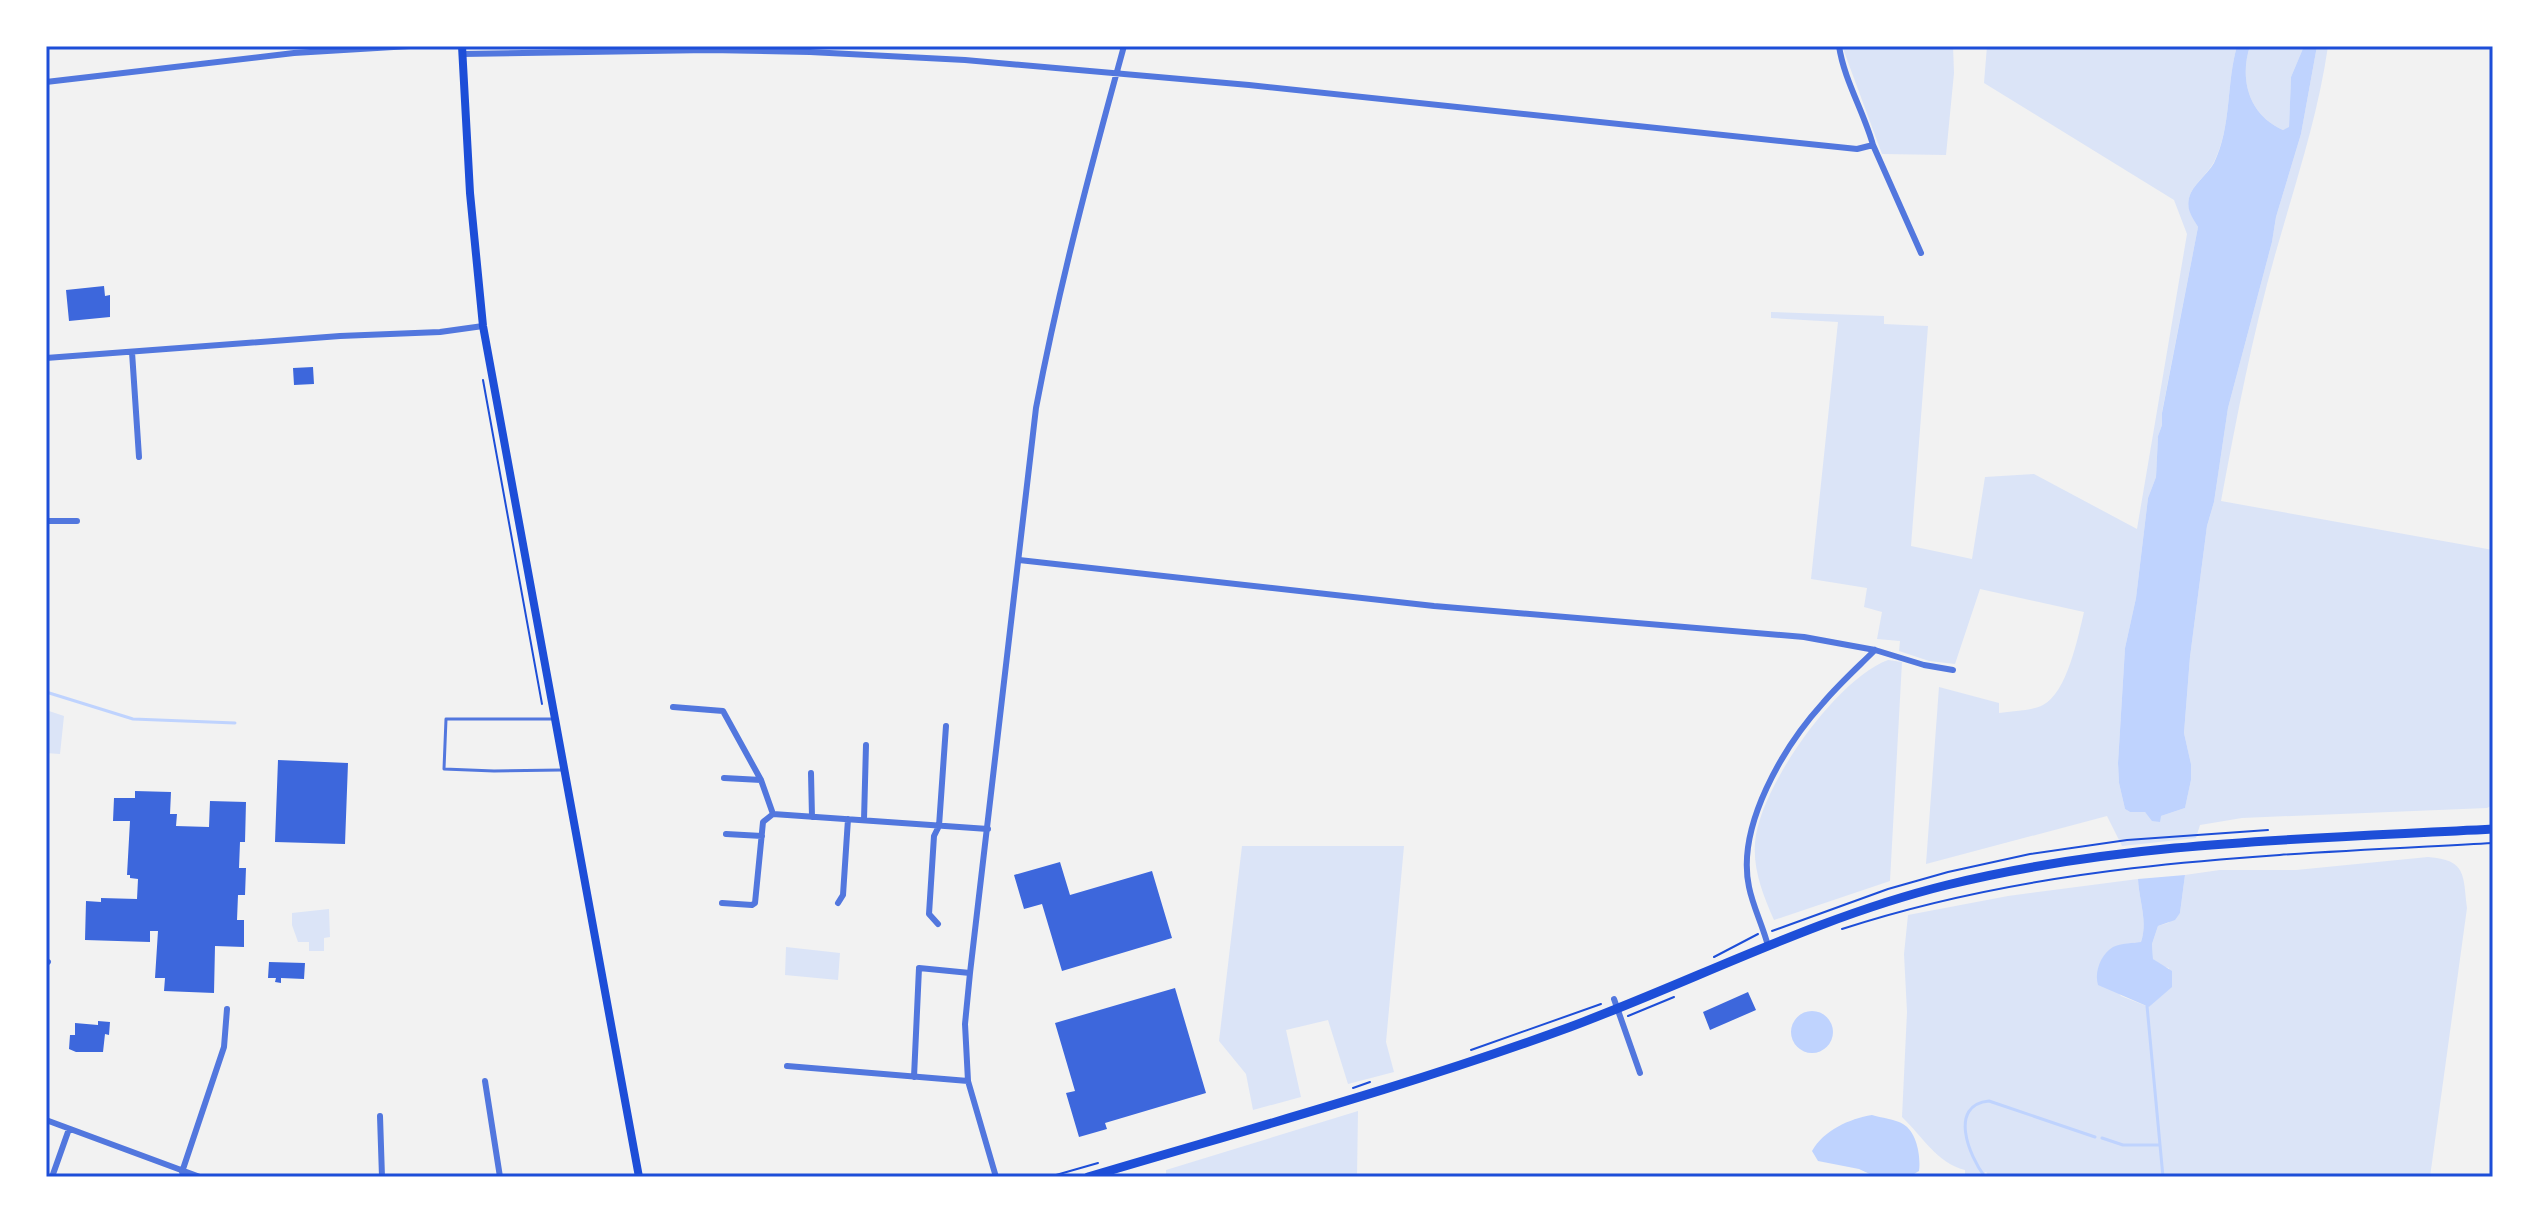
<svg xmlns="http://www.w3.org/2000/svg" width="2539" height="1223" font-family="'Playfair Display',serif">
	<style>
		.green { fill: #dbe4f7 }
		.water { fill: #bfd3fe }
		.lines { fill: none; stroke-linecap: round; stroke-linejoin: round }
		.stream { stroke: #bfd3fe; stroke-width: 3 }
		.building { fill: #3d67dc }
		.path { stroke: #1d4ed8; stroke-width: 2 }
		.service { stroke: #5277de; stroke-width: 3 }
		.minor { stroke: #5277de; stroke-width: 6 }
		.secondary { stroke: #1d4ed8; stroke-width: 8 }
		.primary { stroke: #1d4ed8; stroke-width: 9 }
		.neatline { fill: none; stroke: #1d4ed8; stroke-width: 3 }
	</style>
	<rect width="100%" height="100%" fill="#f2f2f2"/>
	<path class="green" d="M 1842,46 L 1953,46 L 1954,73 L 1946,155 L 1882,154 Z
		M 1987,46 L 2237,46 C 2226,84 2232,126 2214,162 C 2207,175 2192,185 2189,198 C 2186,209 2193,217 2198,227 L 2162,412 L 2162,425 L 2158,436 L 2156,477 L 2148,498 L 2136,598 L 2125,648 L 2118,763 L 2119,783 L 2125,809 L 2130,812 L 2145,812 L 2150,816 L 2161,816 L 2185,808 L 2191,780 L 2191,764 L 2184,733 L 2190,657 L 2207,526 L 2214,502 L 2228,408 L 2272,242 L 2276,217 L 2301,134 L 2317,46 L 2328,46 C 2318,116 2296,181 2277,248 C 2253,331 2237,416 2221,501 L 2493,550 L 2493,805 L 2487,808 L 2242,818 L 2200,825 L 2196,838 L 2122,846 L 2107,816 L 1926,864 L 1939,687 L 1999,703 L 1999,713 C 2013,711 2031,711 2043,705 C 2067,693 2078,637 2084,612 L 1980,589 L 1955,664 L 1929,661 L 1899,651 L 1900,641 L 1877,639 L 1882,612 L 1864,607 L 1867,588 L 1811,579 L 1838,322 L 1771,318 L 1771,312 L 1884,316 L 1884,324 L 1928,326 L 1911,546 L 1972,559 L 1985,477 L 2034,474 L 2137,529 L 2187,234 L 2174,200 L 1984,83 Z
		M 2250,46 L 2304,46 L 2291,77 L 2289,128 L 2283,130 C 2249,115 2239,80 2250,46 Z
		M 1888,660 L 1902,662 L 1890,881 L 1774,920 C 1763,895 1753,870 1755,843 C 1759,788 1836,679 1888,660 Z
		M 46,710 L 64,716 L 60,754 L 46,753 Z
		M 1242,846 L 1404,846 L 1386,1042 L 1394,1072 L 1348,1084 L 1328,1020 L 1286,1030 L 1301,1097 L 1253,1110 L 1246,1074 L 1219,1041 Z
		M 2428,857 C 2467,860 2463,875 2467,908 L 2430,1177 L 1990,1177 L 1986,1172 L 1981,1175 L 1983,1177 L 1954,1177 L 1965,1176 L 1965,1170 C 1937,1163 1922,1136 1902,1117 L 1907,1012 L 1904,954 L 1908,915 L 2008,896 L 2138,879 C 2139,901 2148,921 2141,942 C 2115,945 2110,946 2098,969 L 2121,996 L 2149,1007 L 2172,986 L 2169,968 L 2162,966 L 2153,959 L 2152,944 L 2158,926 L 2168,923 L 2180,913 L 2185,875 L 2220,870 L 2296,870 Z
		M 329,909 L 330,937 L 324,938 L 324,951 L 309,951 L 309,942 L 298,942 L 292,925 L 292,913 Z
		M 786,947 L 840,953 L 838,980 L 785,975 Z
		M 1358,1111 L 1357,1177 L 1166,1177 L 1166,1170 Z"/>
	<path class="water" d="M 2237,46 L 2250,46 C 2239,80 2249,115 2283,130 L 2289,127 L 2291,77 L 2304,46 L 2317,46 L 2301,134 L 2276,217 L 2272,242 L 2228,408 L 2214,502 L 2207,526 L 2190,657 L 2184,733 L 2191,764 L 2191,780 L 2185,808 L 2161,816 L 2160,822 L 2152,821 L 2145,812 L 2130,812 L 2125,809 L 2119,783 L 2118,763 L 2125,648 L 2136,598 L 2148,498 L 2156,477 L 2158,436 L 2162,425 L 2162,413 L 2198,227 C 2193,218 2186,210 2189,198 C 2192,185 2207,175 2214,163 C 2232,126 2226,84 2237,46 Z
		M 2185,875 L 2180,913 L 2175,920 L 2158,926 L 2152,944 L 2153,959 L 2172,971 L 2172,987 L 2149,1007 L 2098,985 C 2094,972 2101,954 2113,947 C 2121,943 2133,943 2141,942 C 2148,921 2139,901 2138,879 Z
		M1791 1032a21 21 0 1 1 42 0a21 21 0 1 1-42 0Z
		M 1872,1115 C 1881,1118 1895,1119 1903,1124 C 1917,1132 1921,1157 1919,1171 L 1909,1177 L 1874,1176 L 1859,1169 L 1818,1161 L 1812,1151 C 1824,1130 1849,1119 1872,1115 Z"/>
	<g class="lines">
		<path class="stream" d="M 46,692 L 133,719 L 235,723
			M 2147,1006 L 2163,1177
			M 2102,1138 L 2123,1145 L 2159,1145
			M 1985,1177 C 1969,1156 1948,1105 1989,1101 L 2095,1137"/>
	</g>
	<path class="building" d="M 104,286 L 105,296 L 110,295 L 110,317 L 69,321 L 66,290 Z
		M 313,367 L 314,384 L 294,385 L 293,368 Z
		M 278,760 L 348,763 L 345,844 L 275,842 Z
		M 135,791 L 171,792 L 170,814 L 177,814 L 176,826 L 209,827 L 210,801 L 246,802 L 245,842 L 240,842 L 239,868 L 246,868 L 245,895 L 238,895 L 237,920 L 244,920 L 244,947 L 215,946 L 214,993 L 164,991 L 165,978 L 155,978 L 158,931 L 150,931 L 150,942 L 85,940 L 86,901 L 101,902 L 101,898 L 137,899 L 138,879 L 130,878 L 130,875 L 127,875 L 130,821 L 113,821 L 114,798 L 135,798 Z
		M 1060,862 L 1070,895 L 1152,871 L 1172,938 L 1062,971 L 1042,904 L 1024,909 L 1014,875 Z
		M 269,962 L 305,963 L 304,979 L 281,978 L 281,983 L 275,982 L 276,978 L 268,978 Z
		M 1175,988 L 1206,1093 L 1105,1123 L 1107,1129 L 1079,1137 L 1066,1093 L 1075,1091 L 1055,1023 Z
		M 1748,992 L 1756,1010 L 1710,1030 L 1703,1012 Z
		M 98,1021 L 110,1022 L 109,1035 L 105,1034 L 103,1052 L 76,1052 L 69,1049 L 70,1035 L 75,1035 L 75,1023 L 98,1025 Z"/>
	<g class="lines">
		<path class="path" d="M 483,380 L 542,704
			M 1842,929 C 2053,860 2274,855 2493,843
			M 1772,931 L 1888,889 L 1948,872 L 2030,854 L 2127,840 L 2268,830
			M 1714,957 L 1758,934
			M 1628,1016 L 1674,997
			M 1471,1050 L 1601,1004
			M 1353,1088 L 1370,1082
			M 1049,1177 L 1098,1163"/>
		<path class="service" d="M 551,719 L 446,719 L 444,769 L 494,771 L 561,770"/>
		<path class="minor" d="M 1839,46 C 1844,80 1864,112 1873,145
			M 462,54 L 709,50 L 810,52 L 965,60 L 1249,85 L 1857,149 L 1873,145 L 1921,253
			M 46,82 L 294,53 L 410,46
			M 132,352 L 139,457
			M 46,358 L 340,336 L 440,332 L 483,326
			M 46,521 L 77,521
			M 1019,560 L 1434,606 L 1804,637 L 1875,650 L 1924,665 L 1953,670
			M 673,707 L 723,711 L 761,780 L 773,814 L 988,829
			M 811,773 L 812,817
			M 724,778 L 761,780
			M 864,820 L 866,745
			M 726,834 L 762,836
			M 722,903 L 752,905 L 755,903 L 763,822 L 773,814
			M 838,903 L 843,895 L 848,819
			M 938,924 L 929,914 L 934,836 L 939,826 L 946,726
			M 1768,946 C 1763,926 1753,907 1749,887 C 1736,826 1784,746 1823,703 C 1839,684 1858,667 1875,650
			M 46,961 L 48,962
			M 1614,999 L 1640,1073
			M 787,1066 L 968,1081
			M 914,1077 L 919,968 L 970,973
			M 485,1081 L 500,1177
			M 380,1116 L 382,1177
			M 46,1120 L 200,1177
			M 182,1172 L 224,1047 L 227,1009
			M 52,1177 L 69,1129
			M 996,1177 L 968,1081 L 965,1024 L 970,973 L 1036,408 C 1059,286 1091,166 1124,46"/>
		<path class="secondary" d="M 462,46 L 470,193 L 483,326 L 639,1177"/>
		<path class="primary" d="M 1088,1177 C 1249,1129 1412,1085 1570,1027 C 1696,980 1817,917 1947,885 C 2126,841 2310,839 2493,829"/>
	</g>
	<rect width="2539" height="1223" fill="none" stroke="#ffffff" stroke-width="96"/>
	<rect x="48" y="48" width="2443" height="1127" class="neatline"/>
</svg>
